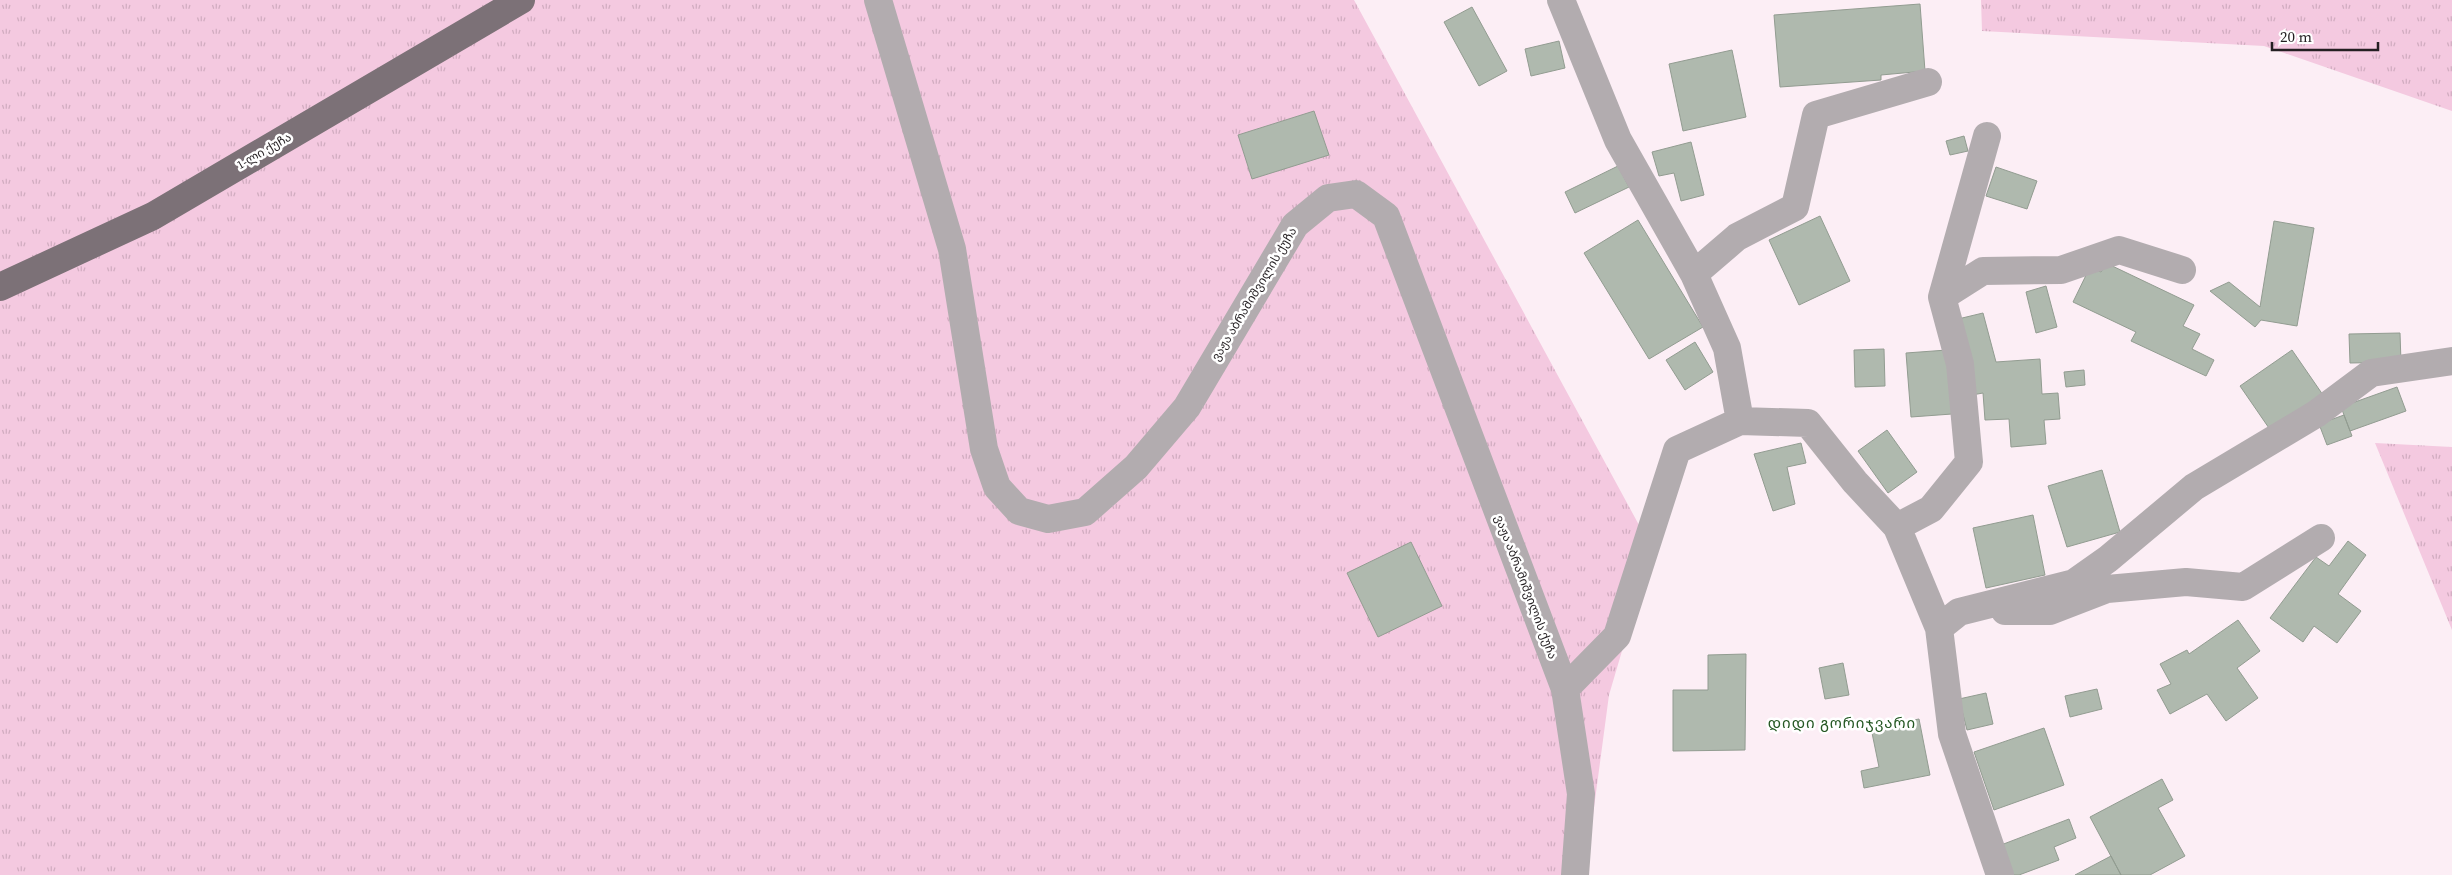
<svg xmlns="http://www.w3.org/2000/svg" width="2452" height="875" font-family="'Source Serif 4','Noto Sans Georgian',serif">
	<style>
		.grass { fill: url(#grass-tufts) }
		.building { fill: #afb9ae; stroke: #929c91 }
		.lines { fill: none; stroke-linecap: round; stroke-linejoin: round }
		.minor { stroke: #b2acaf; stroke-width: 28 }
		.major { stroke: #7c7177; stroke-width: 28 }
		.labels { text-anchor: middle; stroke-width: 5; stroke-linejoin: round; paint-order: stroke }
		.street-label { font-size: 12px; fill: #241f22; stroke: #fff }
		.quarter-label { font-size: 15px; letter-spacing: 1px; fill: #245722; stroke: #fff }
	</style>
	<defs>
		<pattern id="grass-tufts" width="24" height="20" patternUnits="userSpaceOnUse" patternTransform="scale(1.25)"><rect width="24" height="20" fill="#f4c9e0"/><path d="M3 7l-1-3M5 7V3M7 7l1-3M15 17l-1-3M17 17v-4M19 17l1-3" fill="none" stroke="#d1acc0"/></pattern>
	</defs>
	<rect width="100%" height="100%" fill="#fceef5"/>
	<path class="grass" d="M 0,0 L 1354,0 L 1652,549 L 1609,695 L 1585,875 L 0,875 Z
		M 1981,0 L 2452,0 L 2452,111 L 2264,46 L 1982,31 Z
		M 2375,443 L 2452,447 L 2452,630 Z"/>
	<path class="building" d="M 1920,4 L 1925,71 L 1881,75 L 1881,80 L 1780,87 L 1774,15 Z
		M 1472,7 L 1507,71 L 1479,86 L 1444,22 Z
		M 1559,41 L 1565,68 L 1531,76 L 1525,49 Z
		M 1732,50 L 1746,117 L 1683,131 L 1669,64 Z
		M 1314,111 L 1329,155 L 1252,179 L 1238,135 Z
		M 1964,136 L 1968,151 L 1950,155 L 1946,141 Z
		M 1691,142 L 1704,195 L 1681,201 L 1674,173 L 1659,176 L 1652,152 Z
		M 1618,166 L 1629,187 L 1575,213 L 1565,192 Z
		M 1996,167 L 2037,181 L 2027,209 L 1986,196 Z
		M 1820,216 L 1850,281 L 1799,305 L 1769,240 Z
		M 1638,220 L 1703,327 L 1649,359 L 1584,253 Z
		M 2274,221 L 2314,228 L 2297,326 L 2261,320 L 2255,327 L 2210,291 L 2229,282 L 2260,307 Z
		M 2106,263 L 2194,305 L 2183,326 L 2200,334 L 2192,349 L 2214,360 L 2206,376 L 2131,341 L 2136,332 L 2073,302 L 2090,267 L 2101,272 Z
		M 2046,286 L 2057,327 L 2036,333 L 2026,292 Z
		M 1983,313 L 1996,362 L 2040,359 L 2042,394 L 2058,393 L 2060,419 L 2044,420 L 2046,444 L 2011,447 L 2009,419 L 1985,420 L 1983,393 L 1972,395 L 1958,319 Z
		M 2400,333 L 2401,362 L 2350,363 L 2349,334 Z
		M 1695,342 L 1713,372 L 1685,390 L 1666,360 Z
		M 1884,349 L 1885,386 L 1855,387 L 1854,350 Z
		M 1947,350 L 1952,414 L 1911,417 L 1906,353 Z
		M 2292,350 L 2323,395 L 2271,431 L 2240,386 Z
		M 2084,370 L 2085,385 L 2066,387 L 2064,372 Z
		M 2397,387 L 2406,411 L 2350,431 L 2341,407 Z
		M 2344,415 L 2352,436 L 2327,445 L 2319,424 Z
		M 1887,430 L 1917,472 L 1888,493 L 1858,451 Z
		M 1801,443 L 1806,463 L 1787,467 L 1795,504 L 1773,511 L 1754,454 Z
		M 2102,470 L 2120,532 L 2067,547 L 2048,486 Z
		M 2033,515 L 2045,575 L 1986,588 L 1973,528 Z
		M 2348,541 L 2366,555 L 2338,594 L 2361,611 L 2337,643 L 2314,626 L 2303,642 L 2270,618 L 2316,557 L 2329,566 Z
		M 1411,542 L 1442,606 L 1378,637 L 1347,573 Z
		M 2238,620 L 2260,651 L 2237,668 L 2258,698 L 2226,721 L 2207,694 L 2170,714 L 2157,690 L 2171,684 L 2160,664 L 2187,650 L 2189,654 Z
		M 1746,654 L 1745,750 L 1673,751 L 1673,690 L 1708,690 L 1708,655 Z
		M 1843,663 L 1849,695 L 1825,699 L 1819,668 Z
		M 2097,689 L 2102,709 L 2070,717 L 2065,696 Z
		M 1986,693 L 1993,724 L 1967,730 L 1959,699 Z
		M 1919,719 L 1930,775 L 1864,788 L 1861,771 L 1879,767 L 1871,728 Z
		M 2044,728 L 2064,785 L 1994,810 L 1974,752 Z
		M 2162,779 L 2173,800 L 2158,808 L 2185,856 L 2150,875 L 2121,875 L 2090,817 Z
		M 2069,819 L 2076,838 L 2054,847 L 2059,860 L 2019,875 L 2012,875 L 2001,845 Z
		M 2111,856 L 2121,875 L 2075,875 Z"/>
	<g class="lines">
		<path class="minor" d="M 878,0 L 952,249 L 984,449 L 997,487 L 1019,511 L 1048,519 L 1085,512 L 1136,467 L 1187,407 L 1295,225 L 1328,198 L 1356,194 L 1386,216 L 1565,689 L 1581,794 L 1575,875
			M 1561,0 L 1618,140 L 1694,274 L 1727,348 L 1740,421 L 1677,450 L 1617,636 L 1565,689
			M 1694,274 L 1737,237 L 1795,207 L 1816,115 L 1928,82
			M 1942,297 L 1987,136
			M 1740,421 L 1808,423 L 1855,482 L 1897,527
			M 2005,611 L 2050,611 L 2107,589 L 2186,582 L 2243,587 L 2321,538
			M 1939,628 L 1959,612 L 2074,583 L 2108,559 L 2194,487 L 2316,414 L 2371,373 L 2452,361
			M 2000,875 L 1952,734 L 1939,628 L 1897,527 L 1931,509 L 1969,462 L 1960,364 L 1942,297 L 1983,271 L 2061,270 L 2119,250 L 2182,270"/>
		<path class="major" d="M 0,287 L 153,216 L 521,0"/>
	</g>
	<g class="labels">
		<g class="street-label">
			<text transform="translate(264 151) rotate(-30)" y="4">1-ლი ქუჩა</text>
			<text transform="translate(1254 294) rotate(-59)" y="4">ვაჟა აბრამიშვილის ქუჩა</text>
			<text transform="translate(1526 587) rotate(69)" y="4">ვაჟა აბრამიშვილის ქუჩა</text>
		</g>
		<g class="quarter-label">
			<text x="1842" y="728">დიდი გორიჯვარი</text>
		</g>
	</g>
	<path d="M2272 42v8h106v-8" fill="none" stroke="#241f22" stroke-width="2.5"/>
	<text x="2280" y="42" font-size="15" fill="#241f22" stroke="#ffffff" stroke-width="4" paint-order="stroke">20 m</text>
</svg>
